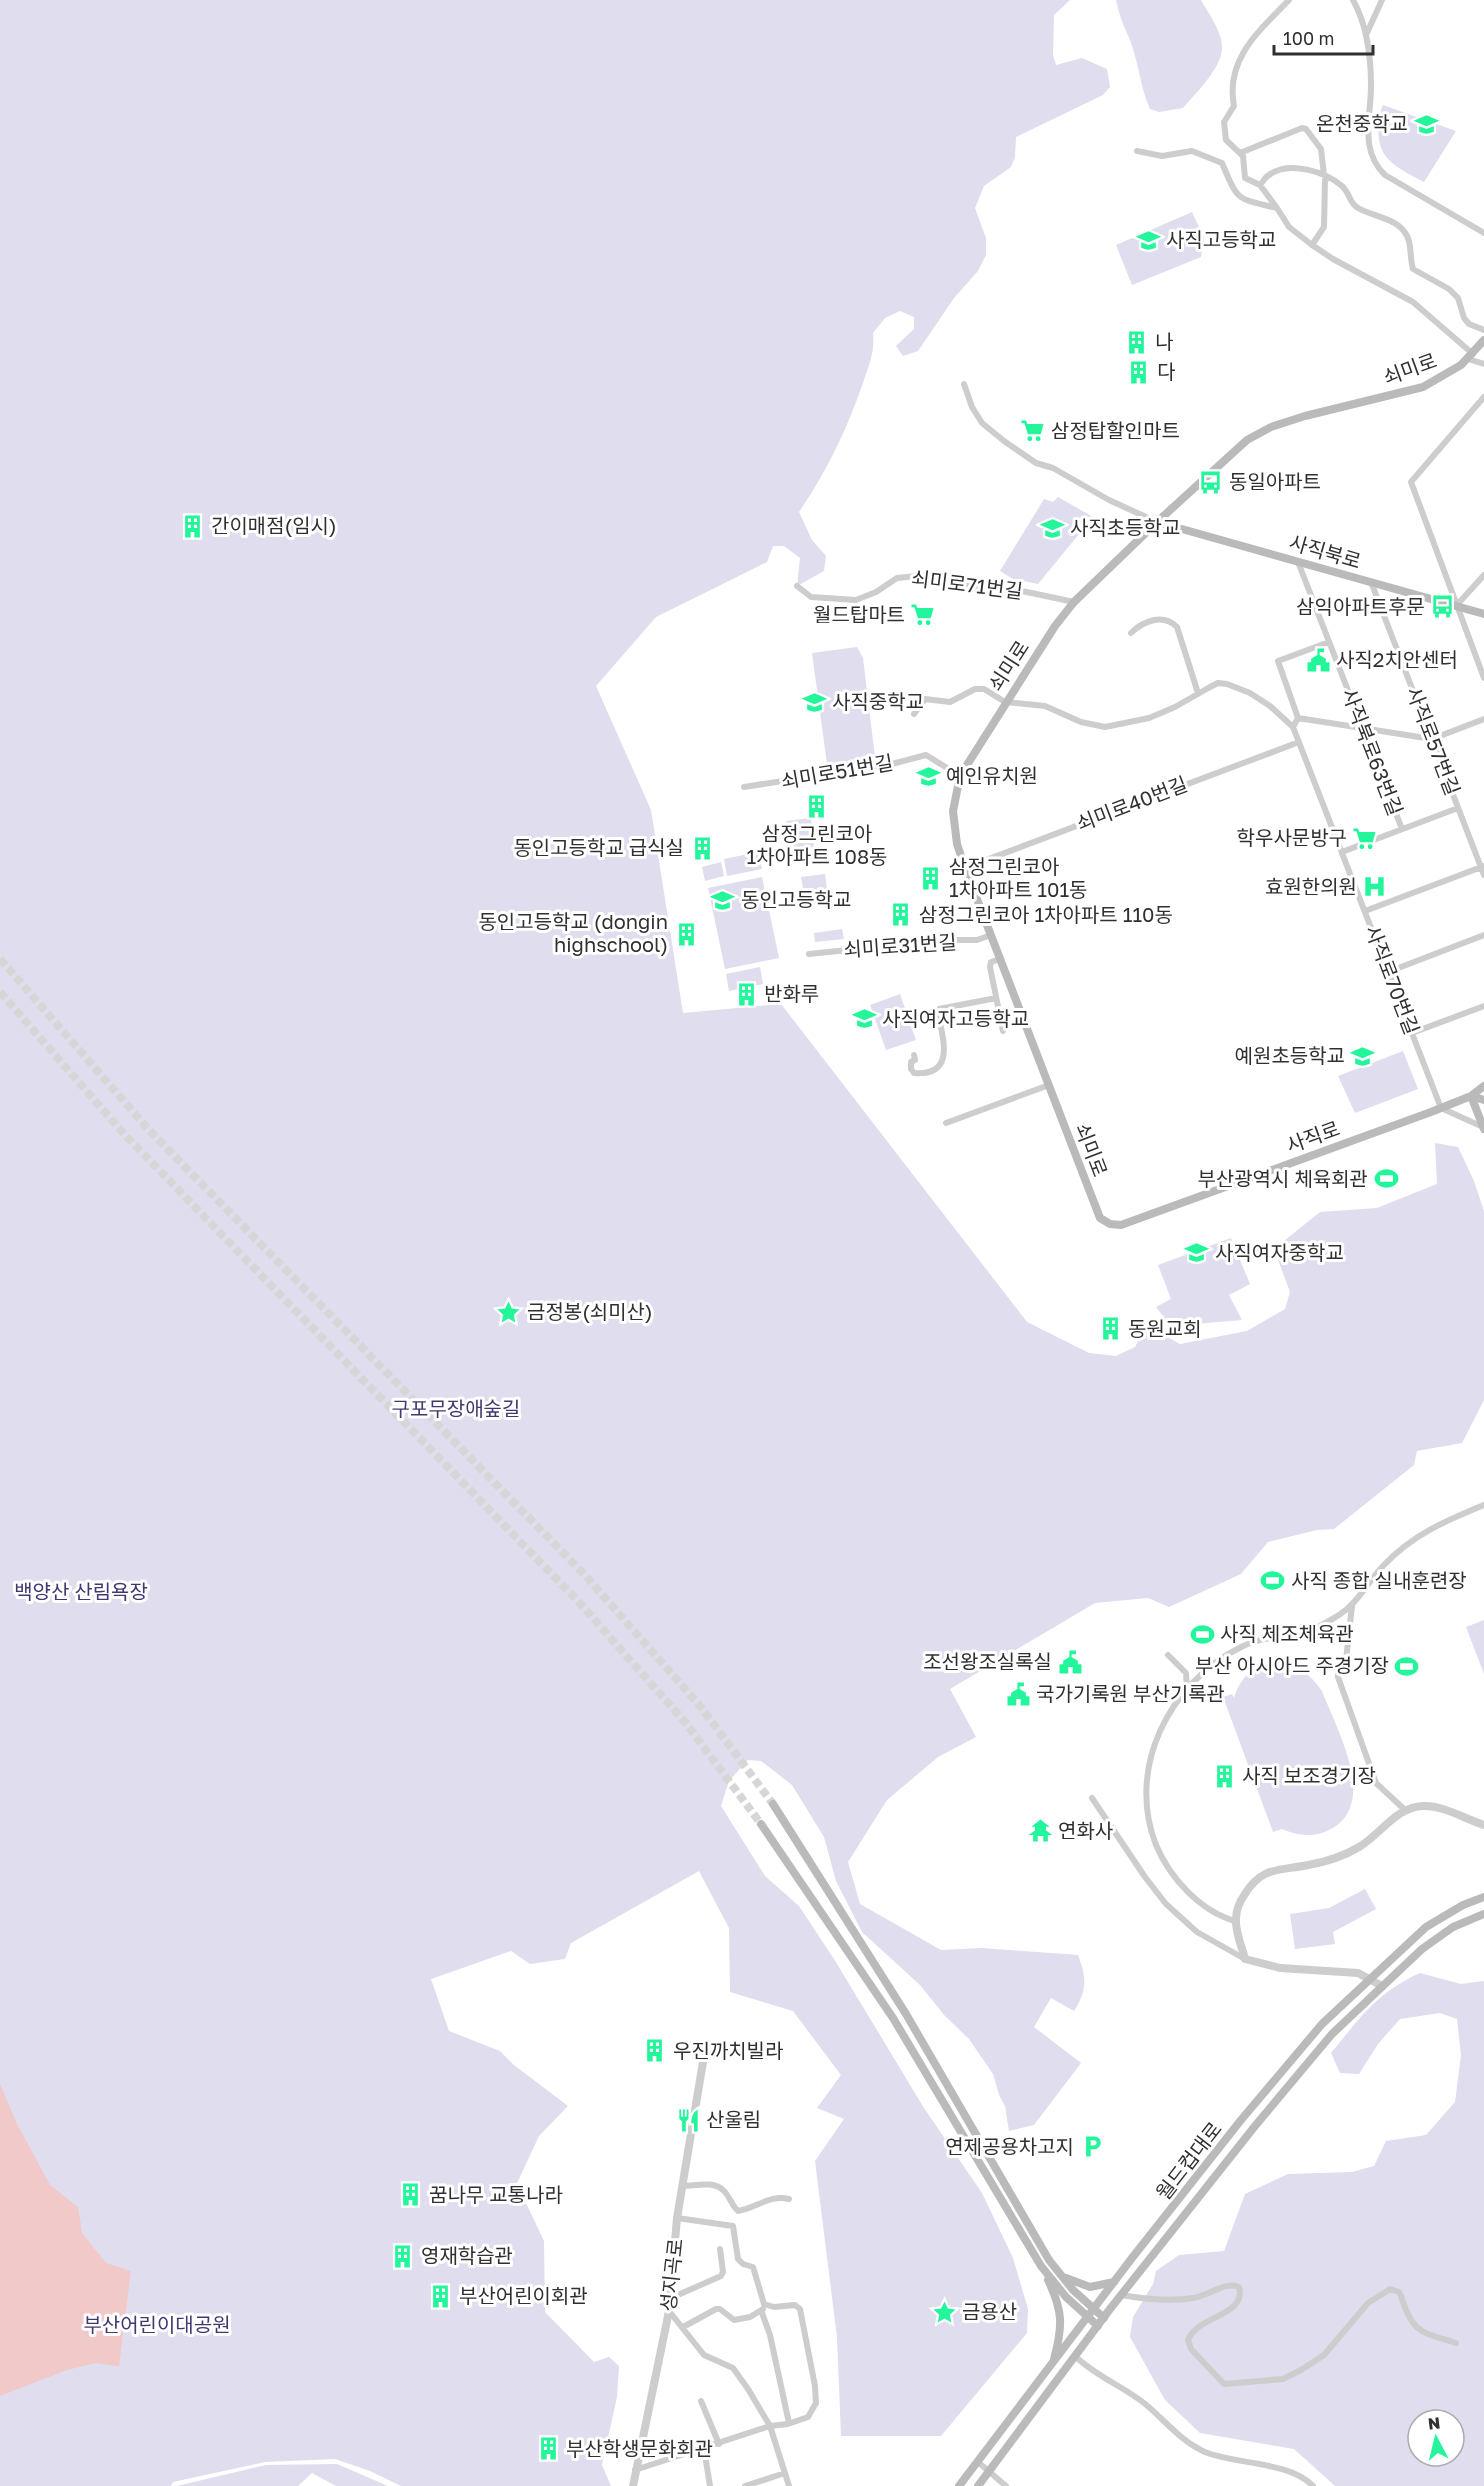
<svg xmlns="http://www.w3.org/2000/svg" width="1484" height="2486" font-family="'Golos Text','Noto Sans KR',sans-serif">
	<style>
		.green { fill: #dfddee; fill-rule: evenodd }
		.water { fill: #f0c9c8 }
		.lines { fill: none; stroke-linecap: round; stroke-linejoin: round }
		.secondary-tunnel { stroke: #d6d6d6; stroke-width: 8; stroke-dasharray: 8 4; stroke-linecap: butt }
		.minor { stroke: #cdcdcd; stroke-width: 6 }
		.tertiary { stroke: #cdcdcd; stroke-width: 8 }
		.secondary { stroke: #bababa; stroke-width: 8 }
		.labels { text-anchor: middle; stroke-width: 6; stroke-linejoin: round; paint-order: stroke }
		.poi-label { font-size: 20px; fill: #303030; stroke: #fff; text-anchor: start }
		.street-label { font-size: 20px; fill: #303030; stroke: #fff }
		.park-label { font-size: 20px; fill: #423871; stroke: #fff }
	</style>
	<rect width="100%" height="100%" fill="#fff"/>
	<path class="green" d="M 0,0 L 1070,0 L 1054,15 L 1053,55 L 1056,65 L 1082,58 L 1107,69 L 1110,87 L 1103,95 L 1016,137 L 1015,157 L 1011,167 L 984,186 L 975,208 L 986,238 L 986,255 L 978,271 L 954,298 L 918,351 L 903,356 L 896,346 L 914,329 L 914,317 L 900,311 L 885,318 L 873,333 C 875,352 869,365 863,383 C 847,429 827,471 799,512 L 812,540 L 826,556 L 824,571 L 797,586 L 800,558 L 784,546 L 773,546 L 767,562 L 656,617 L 596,686 L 651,810 L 683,1013 L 781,1004 L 1027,1322 L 1089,1353 L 1116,1356 L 1135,1347 L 1146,1325 L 1180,1344 L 1247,1331 L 1285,1309 L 1290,1292 L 1274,1249 L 1320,1212 L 1377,1208 L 1437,1184 L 1435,1143 L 1458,1147 L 1474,1181 L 1484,1211 L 1484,1400 L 1462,1443 L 1417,1451 L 1414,1465 L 1334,1529 L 1317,1530 L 1268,1542 L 1241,1574 L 1169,1607 L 1148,1598 L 1095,1603 L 950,1689 L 976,1737 L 938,1757 L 887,1800 L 848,1862 L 860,1904 L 941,1950 L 982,1948 L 1078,1955 C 1087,1978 1087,1990 1074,2011 L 1051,1998 L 1034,2027 L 1081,2063 L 1034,2125 L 1009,2131 L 1005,2106 L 999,2095 L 993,2074 L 969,2039 L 945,2016 L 920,1985 L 862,1932 L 836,1881 L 824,1837 L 792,1785 L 761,1761 L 748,1760 L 729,1781 L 721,1806 L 765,1876 L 799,1906 L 834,1959 L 924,2108 L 982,2193 L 1013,2258 L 1028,2309 L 1027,2333 L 941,2436 L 841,2436 L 837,2337 L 815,2161 L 844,2119 L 817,2108 L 841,2075 L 793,2011 L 730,1992 L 729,1928 L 699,1871 L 571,1943 L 565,1959 L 530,1964 L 511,1951 L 431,1979 L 449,2031 L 500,2051 L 514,2065 L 568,2106 L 539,2136 L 512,2194 L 527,2205 L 544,2241 L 545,2312 L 594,2362 L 609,2357 L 619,2366 L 617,2397 L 602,2465 L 611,2486 L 401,2486 L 370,2471 L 335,2459 L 265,2462 L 173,2482 L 171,2486 L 0,2486 Z
		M 1116,0 L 1201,0 C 1208,13 1222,31 1222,47 C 1223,67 1195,94 1183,108 L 1159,112 L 1150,109 C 1140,87 1139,63 1130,40 C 1123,24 1120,18 1116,0 Z
		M 1383,105 L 1456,131 L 1424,182 C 1413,176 1397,169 1388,159 C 1375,146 1377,120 1383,105 Z
		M 1192,212 L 1204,238 L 1201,257 L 1132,285 L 1116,245 Z
		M 1058,497 L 1093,517 L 1038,584 L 1013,579 L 1000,571 L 1044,499 L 1053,502 Z
		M 857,647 L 863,658 L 875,757 L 827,764 L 812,653 Z
		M 811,818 L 814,847 L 795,850 L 786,821 Z
		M 758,852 L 762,869 L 727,876 L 724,859 Z
		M 721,862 L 724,876 L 705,881 L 702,867 Z
		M 825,874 L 829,902 L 806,906 L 801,877 Z
		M 762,877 L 779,958 L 725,969 L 708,888 Z
		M 842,929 L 844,939 L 815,942 L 814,933 Z
		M 760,967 L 763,984 L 729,991 L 726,974 Z
		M 900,994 L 916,1040 L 886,1050 L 870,1005 Z
		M 1403,1051 L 1418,1089 L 1355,1113 L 1338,1076 Z
		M 1231,1238 L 1250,1284 L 1229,1295 L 1242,1320 L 1171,1326 L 1156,1307 L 1171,1299 L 1158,1265 Z
		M 1484,1620 L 1484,1674 L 1466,1627 Z
		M 1272,1663 C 1294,1663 1310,1673 1322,1691 C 1336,1728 1379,1803 1331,1829 C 1315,1838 1298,1836 1282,1829 L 1273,1832 L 1223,1697 L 1232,1694 L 1234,1698 C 1240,1678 1252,1667 1272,1663 Z
		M 1365,1889 L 1376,1909 L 1333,1932 L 1335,1944 L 1295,1949 L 1290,1914 L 1329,1908 Z
		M 1420,1973 L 1461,1984 L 1484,1981 L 1484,2486 L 1335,2486 L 1294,2449 L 1200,2433 L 1165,2400 L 1130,2337 L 1133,2317 L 1153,2284 L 1156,2271 L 1179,2255 L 1224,2251 L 1245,2194 L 1288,2174 L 1352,2172 L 1374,2166 L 1386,2141 L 1426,2135 L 1455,2102 L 1461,2055 L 1457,2019 L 1440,2013 L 1400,2019 L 1378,2044 L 1359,2074 L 1340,2073 L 1331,2053 C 1361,2017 1376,1993 1420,1973 ZM 1418,2420 L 1454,2420 L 1454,2456 L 1418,2456 Z
		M 337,2464 L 388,2486 L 336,2486 L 312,2473 L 298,2486 L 177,2486 L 266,2465 Z"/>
	<path class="water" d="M 0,2084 L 17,2124 L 50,2185 L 78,2207 L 82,2233 L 106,2263 L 131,2271 L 119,2366 L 95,2363 L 67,2370 L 0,2396 Z"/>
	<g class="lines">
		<path class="secondary-tunnel" d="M 0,959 L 149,1130 L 584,1574 L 700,1706 L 773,1804
			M 0,992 L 124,1134 L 576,1599 L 685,1722 L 761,1824"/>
		<path class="minor" d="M 1353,0 C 1367,25 1371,58 1371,86 C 1371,117 1359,150 1385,175 L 1484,233
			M 1366,35 L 1382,0
			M 1137,151 L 1162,156 L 1192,151 L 1222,163 C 1239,203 1236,198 1277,208 L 1289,227 L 1312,245 L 1333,259 L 1413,302 L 1473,354
			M 1240,153 L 1302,128 L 1306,129 L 1321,149 L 1324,175
			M 1260,185 C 1263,182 1265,177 1269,175 C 1289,160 1326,172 1342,186 C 1350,193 1349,203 1358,208 C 1372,216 1393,218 1403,230 C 1413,241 1409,256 1413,269 L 1449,289 L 1458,298 L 1464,318 L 1469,324 L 1484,330
			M 1277,208 L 1260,185 L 1245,178 L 1243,156 L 1226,140 L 1224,122 L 1234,106 C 1225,59 1259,31 1289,0
			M 1312,245 L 1324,227 L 1325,180 L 1328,178
			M 1468,359 L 1484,364
			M 964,384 L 972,407 L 982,423 L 1004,441 L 1036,463 L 1053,468 L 1109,500 L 1157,522
			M 1484,397 L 1411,482 L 1484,678
			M 1298,562 L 1402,829
			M 1371,582 L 1484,875
			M 797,586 L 811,597 L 856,600 L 876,592 L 897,578 L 917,576 L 979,588 L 1022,591 L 1074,602
			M 1456,606 L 1484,575
			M 1131,633 C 1143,621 1163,613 1177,627 L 1198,693
			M 914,714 L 925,699 L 950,702 L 975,689 L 984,689 L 1005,702 L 1045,706 L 1081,722 L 1105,727 L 1149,718 L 1175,707 L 1210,687 L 1218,683 L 1227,684 L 1250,693 L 1270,706 L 1293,727
			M 1298,718 L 1293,727 L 1441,1108 L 1483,1127
			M 1298,718 L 1432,739 L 1484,719
			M 1298,718 L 1278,661 L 1329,642
			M 744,787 L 892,764 L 926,755 L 960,776
			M 1342,852 L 1458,808
			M 965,868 L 1299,742
			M 1365,911 L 1484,866
			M 809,954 L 943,940 L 977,940 L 991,935
			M 1000,959 L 991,962 L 990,967 L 1003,1031
			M 1388,972 L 1484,935
			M 1412,1033 L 1484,1006
			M 914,1055 L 915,1060 L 911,1062 L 911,1069 L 914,1073 C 956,1076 943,1039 938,1013 L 939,1009 L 996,998
			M 946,1123 L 1049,1085
			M 1352,1606 L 1346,1660 L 1338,1673 L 1338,1677 L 1376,1783 L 1405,1810
			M 1168,1655 L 1186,1673 L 1187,1689
			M 1092,1798 L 1145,1877 L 1166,1904 L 1197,1932 L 1245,1959
			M 1235,1921 C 1200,1911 1170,1878 1156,1845 C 1126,1768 1169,1683 1241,1647 C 1262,1636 1284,1638 1306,1632 C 1318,1628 1329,1621 1339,1615 C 1359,1602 1368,1581 1384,1565 C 1412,1535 1447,1520 1484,1505
			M 682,2186 C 696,2186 713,2180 724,2191 C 730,2197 732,2206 738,2211 C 756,2208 771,2194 789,2199
			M 1121,2295 C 1144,2299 1171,2302 1193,2298 C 1208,2296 1225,2281 1239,2287 C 1247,2316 1198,2315 1188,2340 L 1191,2349 L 1224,2384 L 1283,2379 L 1301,2370 L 1324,2355 L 1368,2303 L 1390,2289 L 1399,2292 L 1401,2296 C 1413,2334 1421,2332 1456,2343
			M 671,2298 L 721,2276 L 723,2272 L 720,2249
			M 761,2310 L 770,2335 L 789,2423
			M 669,2311 L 704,2355 L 733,2368 L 748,2389 L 770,2426 L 789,2486
			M 683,2327 L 716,2309 L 720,2309 L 734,2320 L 750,2317 L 763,2309
			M 1076,2357 C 1096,2376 1122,2386 1144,2403 C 1165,2420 1180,2441 1205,2452 C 1237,2465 1289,2461 1313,2486
			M 701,2401 L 719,2444
			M 704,2449 L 710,2486
			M 978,2462 L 1006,2486
			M 635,2470 L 770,2426 L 788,2424 L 808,2417 L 816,2403 L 815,2386 L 800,2309 L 795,2305 L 774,2307 L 764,2304 L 753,2267 L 743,2264 L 738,2259 L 733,2226 L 677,2218
			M 745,2486 L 785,2473"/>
		<path class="tertiary" d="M 1382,1986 L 1358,1973 L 1280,1968 L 1245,1959 C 1242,1947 1235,1932 1236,1919 C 1236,1910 1240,1901 1245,1894 C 1262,1866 1280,1871 1308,1865 C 1326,1862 1344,1856 1359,1847 C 1381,1834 1396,1807 1423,1806 C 1443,1805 1465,1819 1484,1825
			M 633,2486 L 669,2311 L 677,2218 L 703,2062"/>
		<path class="secondary" d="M 1484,340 L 1461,365 L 1423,387 L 1305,416 L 1271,427 L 1247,440 L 1157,522 L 1074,602 L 1055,626 L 960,776 L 953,811 L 957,844 L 965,868 L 1100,1218 L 1110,1224 L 1121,1225 L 1431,1112 L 1471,1096 L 1484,1086
			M 1157,522 L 1484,614
			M 1471,1096 L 1484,1129
			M 1471,1096 L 1484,1100
			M 773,1804 L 906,2014 L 1049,2260 L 1073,2290 L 1104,2318
			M 761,1824 L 893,2018 L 1041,2266 L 1066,2297 L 1098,2326
			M 1066,2278 L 1090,2287 L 1114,2282
			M 1048,2280 C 1063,2311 1063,2326 1054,2359
			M 959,2486 L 1132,2258 L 1241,2120 L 1322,2024 L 1426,1927 L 1463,1905 L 1484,1897
			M 978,2486 L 1110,2309 L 1255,2126 L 1332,2034 L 1422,1949 L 1453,1927 L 1484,1914"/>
	</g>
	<defs>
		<symbol id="school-bare" viewBox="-9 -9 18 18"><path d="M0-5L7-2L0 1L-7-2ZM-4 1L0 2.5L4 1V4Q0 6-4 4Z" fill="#23f69a" stroke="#fff" stroke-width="2.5" paint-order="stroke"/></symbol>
		<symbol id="building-bare" viewBox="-9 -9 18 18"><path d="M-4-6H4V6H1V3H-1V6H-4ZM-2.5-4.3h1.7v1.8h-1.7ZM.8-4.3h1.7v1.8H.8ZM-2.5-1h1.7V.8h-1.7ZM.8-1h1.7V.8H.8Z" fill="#23f69a" stroke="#fff" stroke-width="2.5" paint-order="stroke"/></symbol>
		<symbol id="supermarket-bare" viewBox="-9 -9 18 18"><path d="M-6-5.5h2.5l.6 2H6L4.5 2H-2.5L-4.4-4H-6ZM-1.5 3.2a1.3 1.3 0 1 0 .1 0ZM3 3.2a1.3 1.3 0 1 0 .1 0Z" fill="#23f69a" stroke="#fff" stroke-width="2.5" paint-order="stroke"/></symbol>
		<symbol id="bus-bare" viewBox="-9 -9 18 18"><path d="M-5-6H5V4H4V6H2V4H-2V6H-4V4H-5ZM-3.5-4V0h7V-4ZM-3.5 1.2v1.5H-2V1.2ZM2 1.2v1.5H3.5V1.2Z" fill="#23f69a" stroke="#fff" stroke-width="2.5" paint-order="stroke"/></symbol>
		<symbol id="civic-bare" viewBox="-9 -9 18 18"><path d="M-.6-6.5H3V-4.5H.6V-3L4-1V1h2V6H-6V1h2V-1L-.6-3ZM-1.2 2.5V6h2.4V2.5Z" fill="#23f69a" stroke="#fff" stroke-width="2.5" paint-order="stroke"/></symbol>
		<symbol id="hospital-bare" viewBox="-9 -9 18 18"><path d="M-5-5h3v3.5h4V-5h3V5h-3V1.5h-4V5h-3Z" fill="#23f69a" stroke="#fff" stroke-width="2.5" paint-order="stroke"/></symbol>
		<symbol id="stadium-bare" viewBox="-9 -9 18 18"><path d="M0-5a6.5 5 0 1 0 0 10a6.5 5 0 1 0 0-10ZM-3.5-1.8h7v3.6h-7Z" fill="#23f69a" stroke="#fff" stroke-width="2.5" paint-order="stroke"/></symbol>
		<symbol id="sight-bare" viewBox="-9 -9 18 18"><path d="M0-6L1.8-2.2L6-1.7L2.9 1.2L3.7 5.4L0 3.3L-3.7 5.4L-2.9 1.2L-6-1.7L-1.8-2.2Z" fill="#23f69a" stroke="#fff" stroke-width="2.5" paint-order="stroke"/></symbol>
		<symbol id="temple-bare" viewBox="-9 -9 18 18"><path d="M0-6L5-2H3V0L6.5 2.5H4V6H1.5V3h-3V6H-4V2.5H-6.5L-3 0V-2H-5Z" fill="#23f69a" stroke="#fff" stroke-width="2.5" paint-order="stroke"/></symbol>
		<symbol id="restaurant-bare" viewBox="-9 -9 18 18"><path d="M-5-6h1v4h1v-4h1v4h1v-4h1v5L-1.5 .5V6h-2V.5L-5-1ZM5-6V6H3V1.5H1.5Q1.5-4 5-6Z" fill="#23f69a" stroke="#fff" stroke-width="2.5" paint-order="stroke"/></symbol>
		<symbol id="parking-bare" viewBox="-9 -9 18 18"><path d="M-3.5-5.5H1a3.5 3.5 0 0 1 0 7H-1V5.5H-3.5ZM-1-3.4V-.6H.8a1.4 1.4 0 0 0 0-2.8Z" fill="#23f69a" stroke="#fff" stroke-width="2.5" paint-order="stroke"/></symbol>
	</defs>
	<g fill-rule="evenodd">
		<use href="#school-bare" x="1410" y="108" width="33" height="33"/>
		<use href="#school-bare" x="1132" y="224" width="33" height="33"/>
		<use href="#building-bare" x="1120" y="326" width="33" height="33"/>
		<use href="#building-bare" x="1122" y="356" width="33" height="33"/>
		<use href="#supermarket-bare" x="1016" y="414" width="33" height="33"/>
		<use href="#bus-bare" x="1194" y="466" width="33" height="33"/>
		<use href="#building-bare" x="176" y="510" width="33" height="33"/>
		<use href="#school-bare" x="1036" y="512" width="33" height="33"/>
		<use href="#bus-bare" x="1426" y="590" width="33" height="33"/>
		<use href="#supermarket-bare" x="906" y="598" width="33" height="33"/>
		<use href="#civic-bare" x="1302" y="644" width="33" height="33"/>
		<use href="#school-bare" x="798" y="686" width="33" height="33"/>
		<use href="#school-bare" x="912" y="760" width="33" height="33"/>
		<use href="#building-bare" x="800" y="790" width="33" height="33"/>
		<use href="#supermarket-bare" x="1348" y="822" width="33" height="33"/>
		<use href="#building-bare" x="686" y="832" width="33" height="33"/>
		<use href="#building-bare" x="914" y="862" width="33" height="33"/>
		<use href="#hospital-bare" x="1358" y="870" width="33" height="33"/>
		<use href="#school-bare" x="706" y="884" width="33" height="33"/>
		<use href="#building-bare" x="884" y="898" width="33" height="33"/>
		<use href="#building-bare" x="670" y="918" width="33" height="33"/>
		<use href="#building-bare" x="730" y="978" width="33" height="33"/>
		<use href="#school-bare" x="848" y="1002" width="33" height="33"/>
		<use href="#school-bare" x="1346" y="1040" width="33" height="33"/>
		<use href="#stadium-bare" x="1370" y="1162" width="33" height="33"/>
		<use href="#school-bare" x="1180" y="1236" width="33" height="33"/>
		<use href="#sight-bare" x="492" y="1296" width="33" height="33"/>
		<use href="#building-bare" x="1094" y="1312" width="33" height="33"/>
		<use href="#stadium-bare" x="1256" y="1564" width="33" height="33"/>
		<use href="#stadium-bare" x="1186" y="1618" width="33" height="33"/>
		<use href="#civic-bare" x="1054" y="1646" width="33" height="33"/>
		<use href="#stadium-bare" x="1390" y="1650" width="33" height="33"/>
		<use href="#civic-bare" x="1002" y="1678" width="33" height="33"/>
		<use href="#building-bare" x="1208" y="1760" width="33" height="33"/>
		<use href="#temple-bare" x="1024" y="1814" width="33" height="33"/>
		<use href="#building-bare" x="638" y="2034" width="33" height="33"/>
		<use href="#restaurant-bare" x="672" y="2104" width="33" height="33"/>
		<use href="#parking-bare" x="1076" y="2130" width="33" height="33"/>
		<use href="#building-bare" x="394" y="2178" width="33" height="33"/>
		<use href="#building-bare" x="386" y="2240" width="33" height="33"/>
		<use href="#building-bare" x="424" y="2280" width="33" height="33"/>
		<use href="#sight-bare" x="928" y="2296" width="33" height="33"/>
		<use href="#building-bare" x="532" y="2432" width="33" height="33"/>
	</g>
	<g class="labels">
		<g class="poi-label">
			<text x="1408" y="131" text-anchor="end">온천중학교</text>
			<text x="1166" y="247">사직고등학교</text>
			<text x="1155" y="349">나</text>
			<text x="1157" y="379">다</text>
			<text x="1051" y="438">삼정탑할인마트</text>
			<text x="1229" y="489">동일아파트</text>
			<text x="211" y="533">간이매점(임시)</text>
			<text x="1070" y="535">사직초등학교</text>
			<text x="1425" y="614" text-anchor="end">삼익아파트후문</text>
			<text x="905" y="622" text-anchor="end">월드탑마트</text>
			<text x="1336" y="667">사직2치안센터</text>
			<text x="832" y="709">사직중학교</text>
			<text x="946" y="783">예인유치원</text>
			<text x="817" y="841" text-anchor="middle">삼정그린코아<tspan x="817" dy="23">1차아파트 108동</tspan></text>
			<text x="1347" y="845" text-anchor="end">학우사문방구</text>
			<text x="684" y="855" text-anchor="end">동인고등학교 급식실</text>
			<text x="949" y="874">삼정그린코아<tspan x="949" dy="23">1차아파트 101동</tspan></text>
			<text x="1357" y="894" text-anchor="end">효원한의원</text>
			<text x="741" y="907">동인고등학교</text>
			<text x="919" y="922">삼정그린코아 1차아파트 110동</text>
			<text x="668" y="929" text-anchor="end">동인고등학교 (dongin<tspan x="668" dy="23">highschool)</tspan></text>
			<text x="764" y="1001">반화루</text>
			<text x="882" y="1026">사직여자고등학교</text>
			<text x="1345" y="1063" text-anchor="end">예원초등학교</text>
			<text x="1368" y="1186" text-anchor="end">부산광역시 체육회관</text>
			<text x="1215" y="1260">사직여자중학교</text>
			<text x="527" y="1319">금정봉(쇠미산)</text>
			<text x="1128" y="1336">동원교회</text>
			<text x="1291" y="1588">사직 종합 실내훈련장</text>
			<text x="1220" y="1641">사직 체조체육관</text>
			<text x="1052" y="1669" text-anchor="end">조선왕조실록실</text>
			<text x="1389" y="1673" text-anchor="end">부산 아시아드 주경기장</text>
			<text x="1036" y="1701">국가기록원 부산기록관</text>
			<text x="1242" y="1783">사직 보조경기장</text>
			<text x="1058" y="1838">연화사</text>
			<text x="673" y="2058">우진까치빌라</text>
			<text x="706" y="2127">산울림</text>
			<text x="1074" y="2154" text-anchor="end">연제공용차고지</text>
			<text x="429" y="2202">꿈나무 교통나라</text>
			<text x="421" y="2263">영재학습관</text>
			<text x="459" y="2303">부산어린이회관</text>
			<text x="962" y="2319">금용산</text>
			<text x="566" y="2456">부산학생문화회관</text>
		</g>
		<g class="street-label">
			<text transform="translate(1410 369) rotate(-20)" y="7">쇠미로</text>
			<text transform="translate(1325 552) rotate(16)" y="7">사직북로</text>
			<text transform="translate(967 585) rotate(7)" y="7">쇠미로71번길</text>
			<text transform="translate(1009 666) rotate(-57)" y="7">쇠미로</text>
			<text transform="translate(1433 741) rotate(69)" y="7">사직로57번길</text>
			<text transform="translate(1372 752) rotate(69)" y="7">사직북로63번길</text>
			<text transform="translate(837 772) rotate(-10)" y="7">쇠미로51번길</text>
			<text transform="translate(1132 804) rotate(-21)" y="7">쇠미로40번길</text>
			<text transform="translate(900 946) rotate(-4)" y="7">쇠미로31번길</text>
			<text transform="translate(1392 980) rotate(69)" y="7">사직로70번길</text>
			<text transform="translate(1313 1137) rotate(-20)" y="7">사직로</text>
			<text transform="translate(1091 1150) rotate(69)" y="7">쇠미로</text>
			<text transform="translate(1189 2161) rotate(-52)" y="7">월드컵대로</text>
			<text transform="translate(672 2275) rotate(-84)" y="7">성지곡로</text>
		</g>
		<g class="park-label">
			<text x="456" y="1416">구포무장애숲길</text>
			<text x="81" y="1599">백양산 산림욕장</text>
			<text x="157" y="2332">부산어린이대공원</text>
		</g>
	</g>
	<g transform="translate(1436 2438) rotate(353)"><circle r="28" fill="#ffffff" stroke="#acacac" stroke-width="1.5"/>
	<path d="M0-4.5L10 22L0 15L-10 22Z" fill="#23f69a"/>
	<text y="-9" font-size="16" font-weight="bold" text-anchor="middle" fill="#303030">N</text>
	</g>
	<path d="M1274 45v9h99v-9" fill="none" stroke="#303030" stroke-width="3"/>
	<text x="1283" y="45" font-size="18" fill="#303030" stroke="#ffffff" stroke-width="4.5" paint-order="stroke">100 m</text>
</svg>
